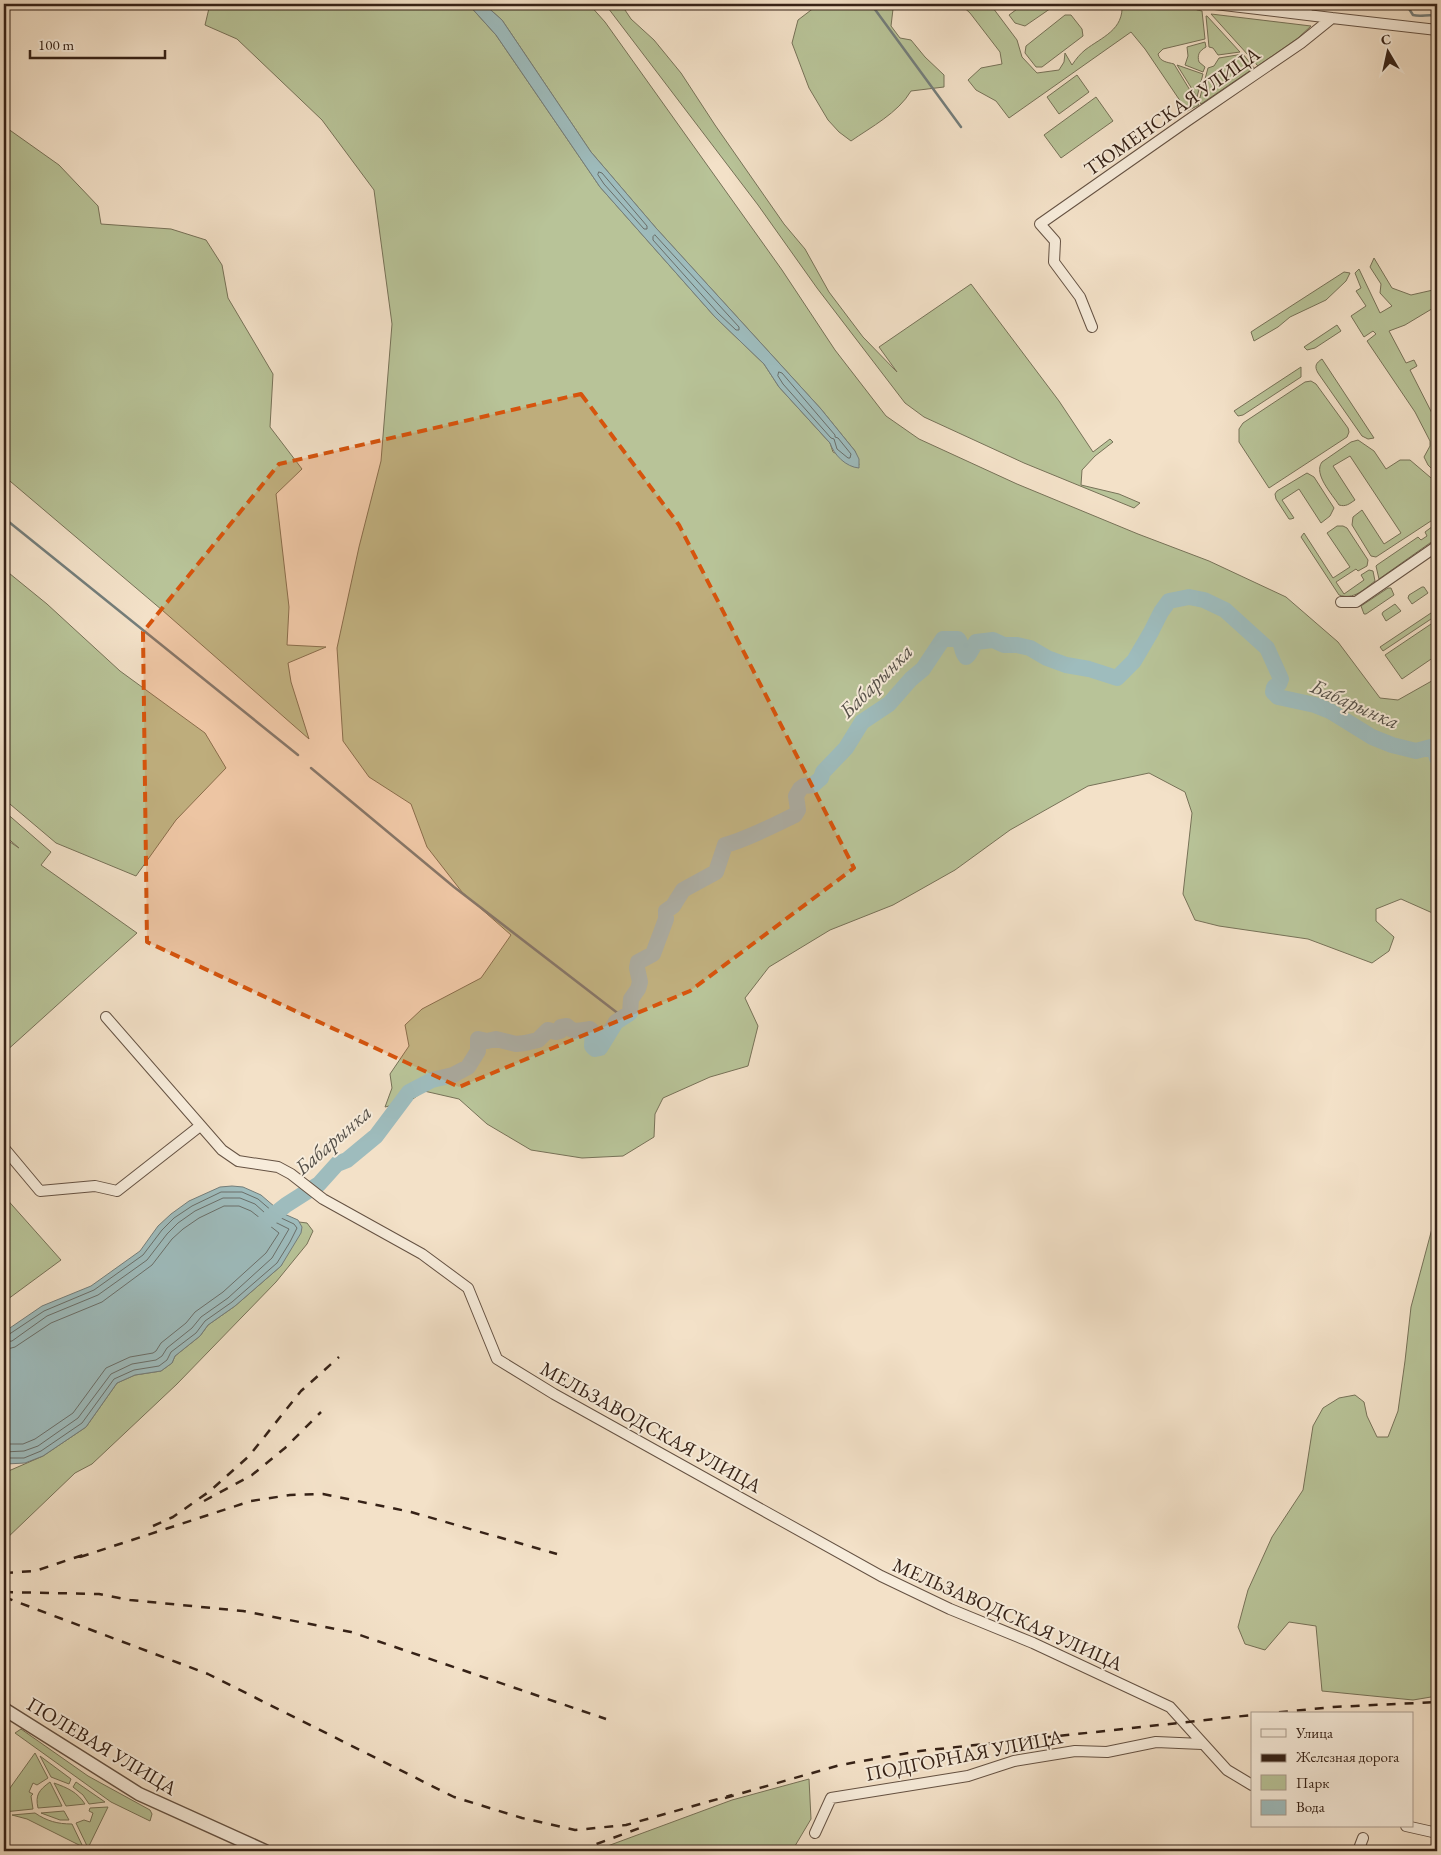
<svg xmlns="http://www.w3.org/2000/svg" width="1441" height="1855" font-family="'EB Garamond',serif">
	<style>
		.green { fill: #b8c398; stroke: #777258 }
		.water { fill: #9ebcbd; stroke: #747e7b }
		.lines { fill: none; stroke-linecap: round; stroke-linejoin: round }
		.shore { stroke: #6a6f6a; stroke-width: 1 }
		.stream { stroke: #747e7b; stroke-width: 2.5 }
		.river { stroke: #9ebcbd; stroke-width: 16 }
		.minor-casing { stroke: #655243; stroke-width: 12 }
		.tertiary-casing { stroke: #655243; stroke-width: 15 }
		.minor { stroke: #f7ecdb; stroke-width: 10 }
		.tertiary { stroke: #f7ecdb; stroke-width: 12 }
		.rail { stroke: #362217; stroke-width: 2.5; stroke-dasharray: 9 9; stroke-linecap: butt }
		.marked { fill: #d6540d; fill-opacity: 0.2; stroke: #d6540d; stroke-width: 4; stroke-dasharray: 10 6; stroke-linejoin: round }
		.labels { text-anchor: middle; stroke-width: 4; stroke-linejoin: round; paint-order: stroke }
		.street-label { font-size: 20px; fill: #362217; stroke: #f7ecdb }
		.water-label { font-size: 21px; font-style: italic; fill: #555049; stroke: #f7ecdb }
	</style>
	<rect width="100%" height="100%" fill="#f3e1c8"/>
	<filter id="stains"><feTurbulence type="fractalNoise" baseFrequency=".004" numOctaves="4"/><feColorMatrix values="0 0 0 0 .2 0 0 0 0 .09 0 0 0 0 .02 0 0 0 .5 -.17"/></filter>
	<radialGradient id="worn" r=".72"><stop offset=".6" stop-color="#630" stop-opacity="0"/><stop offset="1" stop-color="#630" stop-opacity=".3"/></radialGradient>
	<path class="green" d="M 210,4 L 468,4 L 496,35 L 600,187 L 715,317 L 764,364 L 779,387 L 830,443 L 833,452 L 859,465 L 855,451 L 821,409 L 656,228 L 591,152 L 502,20 L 484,4 L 589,4 L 605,22 L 782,270 L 835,350 L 886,416 L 919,439 L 1017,484 L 1138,534 L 1209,561 L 1286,597 L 1338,642 L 1380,698 L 1398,700 L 1437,678 L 1437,915 L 1401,899 L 1376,909 L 1376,921 L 1394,937 L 1389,951 L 1372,963 L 1308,939 L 1219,926 L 1195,920 L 1183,894 L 1192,813 L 1185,792 L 1149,773 L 1088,786 L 1010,830 L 955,870 L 893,905 L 830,930 L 769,967 L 745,998 L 758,1026 L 748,1066 L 710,1077 L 663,1098 L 655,1114 L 654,1137 L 623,1156 L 582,1158 L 531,1150 L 487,1124 L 459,1099 L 424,1091 L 410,1101 L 385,1107 L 392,1088 L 390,1074 L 409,1046 L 405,1025 L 422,1009 L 481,978 L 511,935 L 462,892 L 427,847 L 411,804 L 369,777 L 343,741 L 337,648 L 359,547 L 381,461 L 392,324 L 374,190 L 322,120 L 237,39 L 205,25 Z
		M 605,4 L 621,4 L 631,19 L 654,40 L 681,73 L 715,125 L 784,224 L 805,249 L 829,292 L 863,337 L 897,372 L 879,347 L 971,284 L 1059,401 L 1093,452 L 1110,439 L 1113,442 L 1095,456 L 1082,470 L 1081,485 L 1119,494 L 1140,503 L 1134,508 L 1024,463 L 924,417 L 905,403 L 817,288 L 758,205 Z
		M 819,4 L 898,4 L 893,9 L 891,26 L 900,38 L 911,40 L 925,57 L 944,75 L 944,87 L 911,91 C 898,113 871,127 851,141 L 839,132 L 828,120 L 809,88 L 792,43 L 798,20 Z
		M 960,4 L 990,4 L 1017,40 L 1022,57 L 1037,73 L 1059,70 L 1064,62 L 1065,53 L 1072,65 C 1076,59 1080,54 1085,50 C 1102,37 1124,30 1122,4 L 1188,4 L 1197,10 L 1202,11 L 1205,39 L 1163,49 L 1158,54 C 1160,62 1167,62 1174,64 L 1199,105 L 1187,111 L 1145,49 L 1131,32 L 1009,118 L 996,101 L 976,90 L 968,80 L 981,68 L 1002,64 L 1000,52 L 970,13 Z
		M 1024,4 L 1057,4 L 1025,26 L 1015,23 L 1009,15 Z
		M 1211,14 L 1311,26 L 1298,38 L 1258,66 Z
		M 1065,15 L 1071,15 L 1082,29 L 1083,36 L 1042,67 L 1036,67 L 1025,53 L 1026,46 Z
		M 1206,16 L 1207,16 L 1240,52 L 1218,55 L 1213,48 L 1209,47 Z
		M 1205,42 L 1206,47 C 1199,51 1197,55 1199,62 L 1205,67 L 1203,72 L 1185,65 L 1188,56 L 1187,47 Z
		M 1243,54 L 1254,68 L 1201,104 L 1199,101 L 1208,68 L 1214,66 L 1219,58 Z
		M 1177,65 L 1203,74 L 1197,97 Z
		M 1077,75 L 1089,92 L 1059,114 L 1047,97 Z
		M 1096,97 L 1113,121 L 1061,158 L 1044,135 Z
		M 4,126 L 59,165 L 98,206 L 101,224 L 171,229 L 206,240 L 222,265 L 228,298 L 273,374 L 270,427 L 302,469 L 276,494 L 289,607 L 287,645 L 326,647 L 288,663 L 291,682 L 309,739 L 162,610 L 4,476 Z
		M 1374,258 L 1392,288 L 1411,295 L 1433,290 L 1435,307 L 1405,325 L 1389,331 L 1406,363 L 1414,360 L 1417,366 L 1410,370 L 1437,423 L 1437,474 L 1428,465 L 1424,457 L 1430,446 L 1430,441 L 1415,412 L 1367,341 L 1376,334 L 1373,331 L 1364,337 L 1351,316 L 1366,306 L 1356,291 L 1361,288 L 1355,273 L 1359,269 L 1380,313 L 1392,306 L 1380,293 L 1381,284 L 1370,267 Z
		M 1344,272 L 1350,273 L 1346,281 L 1326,300 L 1290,317 L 1278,327 L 1254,341 L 1251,332 L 1257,328 Z
		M 1337,325 L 1341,331 L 1315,348 L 1307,350 L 1304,347 Z
		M 1322,359 L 1374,438 L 1368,439 L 1362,436 L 1318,373 C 1314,366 1316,363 1322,359 Z
		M 1301,367 L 1301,377 L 1243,415 L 1238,416 L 1234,411 Z
		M 1311,381 L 1316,384 L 1348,428 L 1349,432 L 1347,437 L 1269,488 L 1239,442 L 1239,429 L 1243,423 L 1305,382 Z
		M 1358,440 L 1374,451 L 1386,469 L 1400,460 L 1410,460 L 1437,483 L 1437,517 L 1376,557 L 1371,556 L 1352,525 L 1353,517 L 1362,510 L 1384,544 L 1401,533 L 1350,456 L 1333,466 L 1355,500 C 1349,504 1346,507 1339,505 C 1332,494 1313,474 1322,462 L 1351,442 Z
		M 1307,473 L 1314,477 L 1334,508 L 1330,516 L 1321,523 L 1299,489 L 1282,500 L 1294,518 L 1291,519 L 1289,519 L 1276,499 L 1275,494 L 1277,491 Z
		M 1437,523 L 1437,538 L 1379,579 L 1376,566 L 1377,565 L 1418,537 L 1421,540 L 1427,536 L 1425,532 Z
		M 1337,526 L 1343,526 L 1347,528 L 1368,560 L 1367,566 L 1358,571 L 1356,569 L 1336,582 L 1344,594 L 1364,580 L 1361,575 L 1369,570 L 1373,571 L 1375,581 C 1363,590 1354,600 1339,595 L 1301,537 L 1304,533 L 1333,578 L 1350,567 L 1327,533 Z
		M 4,569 L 47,604 L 120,671 L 205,733 L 226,768 L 176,820 L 136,876 L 56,843 L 4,799 Z
		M 1422,587 L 1424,587 L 1428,593 L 1412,604 L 1408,598 L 1409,595 Z
		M 1388,588 L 1391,588 L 1394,595 L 1366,614 L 1364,614 L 1361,606 Z
		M 1395,604 L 1401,611 L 1386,621 L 1382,614 L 1383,612 Z
		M 1437,609 L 1437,615 L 1383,651 L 1380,647 Z
		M 1437,620 L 1437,655 L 1402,679 L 1385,655 Z
		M 4,811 L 51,852 L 41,865 L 137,933 L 4,1053 L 4,838 L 19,848 L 4,835 Z
		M 4,1196 L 61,1260 L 4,1302 Z
		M 1437,1210 L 1437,1696 L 1413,1700 L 1322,1691 L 1316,1626 L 1289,1622 L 1265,1650 L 1245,1644 L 1238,1627 L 1248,1590 L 1272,1537 L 1303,1490 L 1313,1426 L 1323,1408 L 1339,1398 L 1355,1395 L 1364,1402 L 1367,1416 L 1377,1437 L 1388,1437 L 1398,1411 L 1405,1361 L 1411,1307 Z
		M 299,1222 L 307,1223 L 313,1231 L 307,1244 L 276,1282 L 177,1384 L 92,1464 L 75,1473 L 4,1541 L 4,1473 L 43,1456 L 86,1427 L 117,1383 L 135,1375 L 161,1371 L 172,1363 L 175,1356 L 200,1336 L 208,1325 L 235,1306 L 281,1266 Z
		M 21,1729 L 88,1776 L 150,1810 L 152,1814 L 150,1821 L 111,1802 L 15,1733 Z
		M 35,1753 L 48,1778 L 37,1785 L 33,1783 L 29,1792 L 33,1794 L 31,1796 L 33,1809 L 4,1812 L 10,1788 Z
		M 40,1756 L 71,1779 L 69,1784 L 51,1777 Z
		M 809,1779 L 811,1819 L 792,1851 L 594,1851 L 732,1800 Z
		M 50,1782 L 62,1806 L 38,1808 C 35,1795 39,1790 50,1782 Z
		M 76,1782 L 105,1802 L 89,1804 L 83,1795 L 73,1787 Z
		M 54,1783 C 68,1788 77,1792 85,1804 L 66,1806 Z
		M 108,1807 L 88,1848 L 76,1823 L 84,1820 L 90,1822 L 93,1813 L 89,1811 L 90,1808 Z
		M 64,1811 L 69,1820 L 60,1820 L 41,1813 Z
		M 35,1813 C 47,1821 57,1824 72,1824 L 83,1847 L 27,1819 L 12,1815 Z"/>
	<path class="water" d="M 468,4 L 484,4 L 502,20 L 591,152 L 656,228 L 821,409 L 855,451 L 859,459 L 859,468 C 846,467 834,455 830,443 L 779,387 L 764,364 L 715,317 L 600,187 L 496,35 Z
		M 232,1186 L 243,1187 L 261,1195 L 282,1213 L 298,1220 L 302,1227 L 301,1233 L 281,1266 L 235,1306 L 208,1325 L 200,1336 L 175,1356 L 172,1363 L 161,1371 L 135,1375 L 117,1383 L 86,1427 L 43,1456 L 25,1463 L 6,1464 L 4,1462 L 4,1332 L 42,1306 L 91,1286 L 140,1251 L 158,1226 L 171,1214 L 189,1201 L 220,1187 Z"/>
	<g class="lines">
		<path class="shore" d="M 599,172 L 602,173 L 647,226 L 647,229 L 644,229 L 604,184 L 598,175 Z
			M 655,235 L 739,327 L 739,330 L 736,330 L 718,313 L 653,240 L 653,237 Z
			M 779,372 L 782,373 L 835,435 L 835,437 L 838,438 L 851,454 L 850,458 L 848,458 L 837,449 L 834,439 L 831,438 L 783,384 L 778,376 Z
			M 4,1336 L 8,1335 L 44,1311 L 94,1290 L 143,1255 L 162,1230 L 174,1218 L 192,1206 L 221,1192 L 242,1192 L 258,1199 L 279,1217 L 294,1224 L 297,1228 L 290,1242 L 277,1263 L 232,1302 L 205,1321 L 196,1333 L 171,1352 L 167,1360 L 159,1366 L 134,1370 L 114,1379 L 82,1423 L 41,1451 L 24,1458 L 4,1458
			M 4,1342 L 12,1341 L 47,1316 L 98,1295 L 147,1260 L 167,1234 L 178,1223 L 195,1211 L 223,1198 L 240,1198 L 255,1204 L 275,1222 L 289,1229 L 272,1258 L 228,1298 L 201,1317 L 192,1328 L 167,1348 L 162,1356 L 156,1360 L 132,1364 L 111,1374 L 78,1418 L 38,1446 L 24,1451 L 4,1452
			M 4,1350 L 15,1347 L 51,1323 L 102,1302 L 152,1265 L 172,1239 L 183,1229 L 199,1218 L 224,1206 L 239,1206 L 251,1211 L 279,1233 L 266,1253 L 223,1292 L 195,1312 L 186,1323 L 161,1343 L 156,1351 L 153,1353 L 130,1357 L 106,1368 L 73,1413 L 35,1439 L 23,1444 L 4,1444"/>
		<path class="stream" d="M 871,4 L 961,127
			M 1406,4 L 1413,15 C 1421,17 1429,14 1437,16
			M 4,518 L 298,755
			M 311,768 L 454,887 L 624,1018"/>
		<path class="river" d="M 262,1224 L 286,1205 L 319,1184 L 337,1164 L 347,1160 L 376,1136 L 409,1092 L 432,1080 L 453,1075 L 468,1067 L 478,1051 L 478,1039 L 487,1041 L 496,1039 L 516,1044 L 525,1043 L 538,1040 L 548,1030 L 556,1032 L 560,1031 L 561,1027 L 567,1026 C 574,1034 581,1030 590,1029 L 593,1032 L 592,1046 L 595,1049 L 600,1048 L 616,1022 L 630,1013 L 631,999 L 638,989 L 640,982 L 637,968 L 638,962 L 653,954 L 666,919 L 666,911 L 673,906 L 683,890 L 716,872 L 725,845 C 748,839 774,825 795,815 L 798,810 L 796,796 L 800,789 L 804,786 L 813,785 L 821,778 L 823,772 L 846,748 L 862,722 L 889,704 L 911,679 L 923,669 L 943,639 L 958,639 C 963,645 961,652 966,657 L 969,654 L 976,642 L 993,640 L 1004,645 L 1017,645 L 1030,648 L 1047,658 L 1066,665 L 1089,669 L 1117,678 L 1134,661 L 1151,632 L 1161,612 L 1169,601 L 1189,597 L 1204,600 L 1225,610 L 1267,648 L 1281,679 L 1279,684 L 1274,687 L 1273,692 L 1278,697 L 1315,705 L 1330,711 L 1372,737 L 1392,745 L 1416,751 L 1431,747 L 1434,749 L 1437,758"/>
		<defs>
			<path id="minor" d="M 1215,4 L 1332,18
				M 1306,4 L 1307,15
				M 1092,327 L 1080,297 L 1054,262 L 1055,241 L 1040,224 L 1187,121 L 1301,43 L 1332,18 L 1437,30
				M 1341,602 L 1356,602 L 1437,546
				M 106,1017 L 222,1150 L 238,1161 L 278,1167 L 291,1174 L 323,1199 L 422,1254 L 468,1288 L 497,1359 L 554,1394 L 881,1576 L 950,1609 L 1033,1643 L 1170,1707 L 1227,1770 L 1252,1785
				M 4,1148 L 40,1191 L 95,1186 L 117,1191 L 200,1126
				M 1406,1826 L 1437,1833
				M 815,1833 L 831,1798 L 968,1776 L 1014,1761 L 1075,1751 L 1107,1752 L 1156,1742 L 1202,1744
				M 1358,1851 L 1363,1838"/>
			<path id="tertiary" d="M 4,1709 L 139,1794 L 265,1851"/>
		</defs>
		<use href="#minor" class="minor-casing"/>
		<use href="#tertiary" class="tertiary-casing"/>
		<use href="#minor" class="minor"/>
		<use href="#tertiary" class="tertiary"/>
		<path class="rail" d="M 204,1501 L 252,1475 L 285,1448 L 321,1412
			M 153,1526 L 173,1517 L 210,1491 L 249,1456 L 301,1391 L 339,1357
			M 80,1557 L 251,1501 L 290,1495 L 323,1494 L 411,1512 L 557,1554
			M 4,1573 L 35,1571 L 86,1554
			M 4,1592 L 99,1594 L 130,1600 L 243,1611 L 351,1632 L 606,1719
			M 4,1597 L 208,1674 L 454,1797 L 522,1818 L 575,1830 L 626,1825 L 732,1795
			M 1261,1714 L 1333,1707 L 1437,1702
			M 725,1798 L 840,1765 L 920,1751 L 1252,1715
			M 580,1851 L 591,1846 L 640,1828"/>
	</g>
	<path class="marked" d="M 581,394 L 679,525 L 854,868 L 690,991 L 459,1087 L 147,942 L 143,632 L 279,464 Z"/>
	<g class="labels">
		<g class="street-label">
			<text transform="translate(1172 111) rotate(-35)" y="7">ТЮМЕНСКАЯ УЛИЦА</text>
			<text transform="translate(651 1427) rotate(29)" y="7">МЕЛЬЗАВОДСКАЯ УЛИЦА</text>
			<text transform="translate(1008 1614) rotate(24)" y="7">МЕЛЬЗАВОДСКАЯ УЛИЦА</text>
			<text transform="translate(102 1746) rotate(31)" y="7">ПОЛЕВАЯ УЛИЦА</text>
			<text transform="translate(964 1755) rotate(-11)" y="7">ПОДГОРНАЯ УЛИЦА</text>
		</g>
		<g class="water-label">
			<text transform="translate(876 681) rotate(-45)" y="7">Бабарынка</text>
			<text transform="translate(1355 704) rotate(24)" y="7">Бабарынка</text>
			<text transform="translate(333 1140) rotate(-41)" y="7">Бабарынка</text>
		</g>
	</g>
	<rect width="1441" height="1855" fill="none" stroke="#f3e1c8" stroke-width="20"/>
	<rect x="5" y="5" width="1431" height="1845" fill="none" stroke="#362217" stroke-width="2.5"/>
	<rect x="10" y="10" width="1421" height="1835" fill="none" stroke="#362217"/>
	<rect x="1251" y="1712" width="162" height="115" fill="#f7ecdb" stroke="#aa9b8d"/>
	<rect x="1261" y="1729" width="25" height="8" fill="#f7ecdb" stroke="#aa9b8d"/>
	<text x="1296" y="1738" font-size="15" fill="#362217">Улица</text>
	<rect x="1261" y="1754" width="25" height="8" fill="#362217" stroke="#aa9b8d"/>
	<text x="1296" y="1762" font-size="15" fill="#362217">Железная дорога</text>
	<rect x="1261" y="1775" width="25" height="15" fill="#b8c398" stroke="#aa9b8d"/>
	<text x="1296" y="1788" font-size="15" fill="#362217">Парк</text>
	<rect x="1261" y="1800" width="25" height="15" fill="#9ebcbd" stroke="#aa9b8d"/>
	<text x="1296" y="1812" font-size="15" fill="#362217">Вода</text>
	<g transform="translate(1388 52) rotate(351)" stroke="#f7ecdb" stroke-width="4" paint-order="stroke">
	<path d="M0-4L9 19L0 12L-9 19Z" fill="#362217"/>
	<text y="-8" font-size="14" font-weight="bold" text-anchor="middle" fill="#362217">С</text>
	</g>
	<path d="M30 50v8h135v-8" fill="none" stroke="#362217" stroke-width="2.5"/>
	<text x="38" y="50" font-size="15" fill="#362217" stroke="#f7ecdb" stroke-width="4" paint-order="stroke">100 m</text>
	<rect width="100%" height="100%" filter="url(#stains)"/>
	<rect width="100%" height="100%" fill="url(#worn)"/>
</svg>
